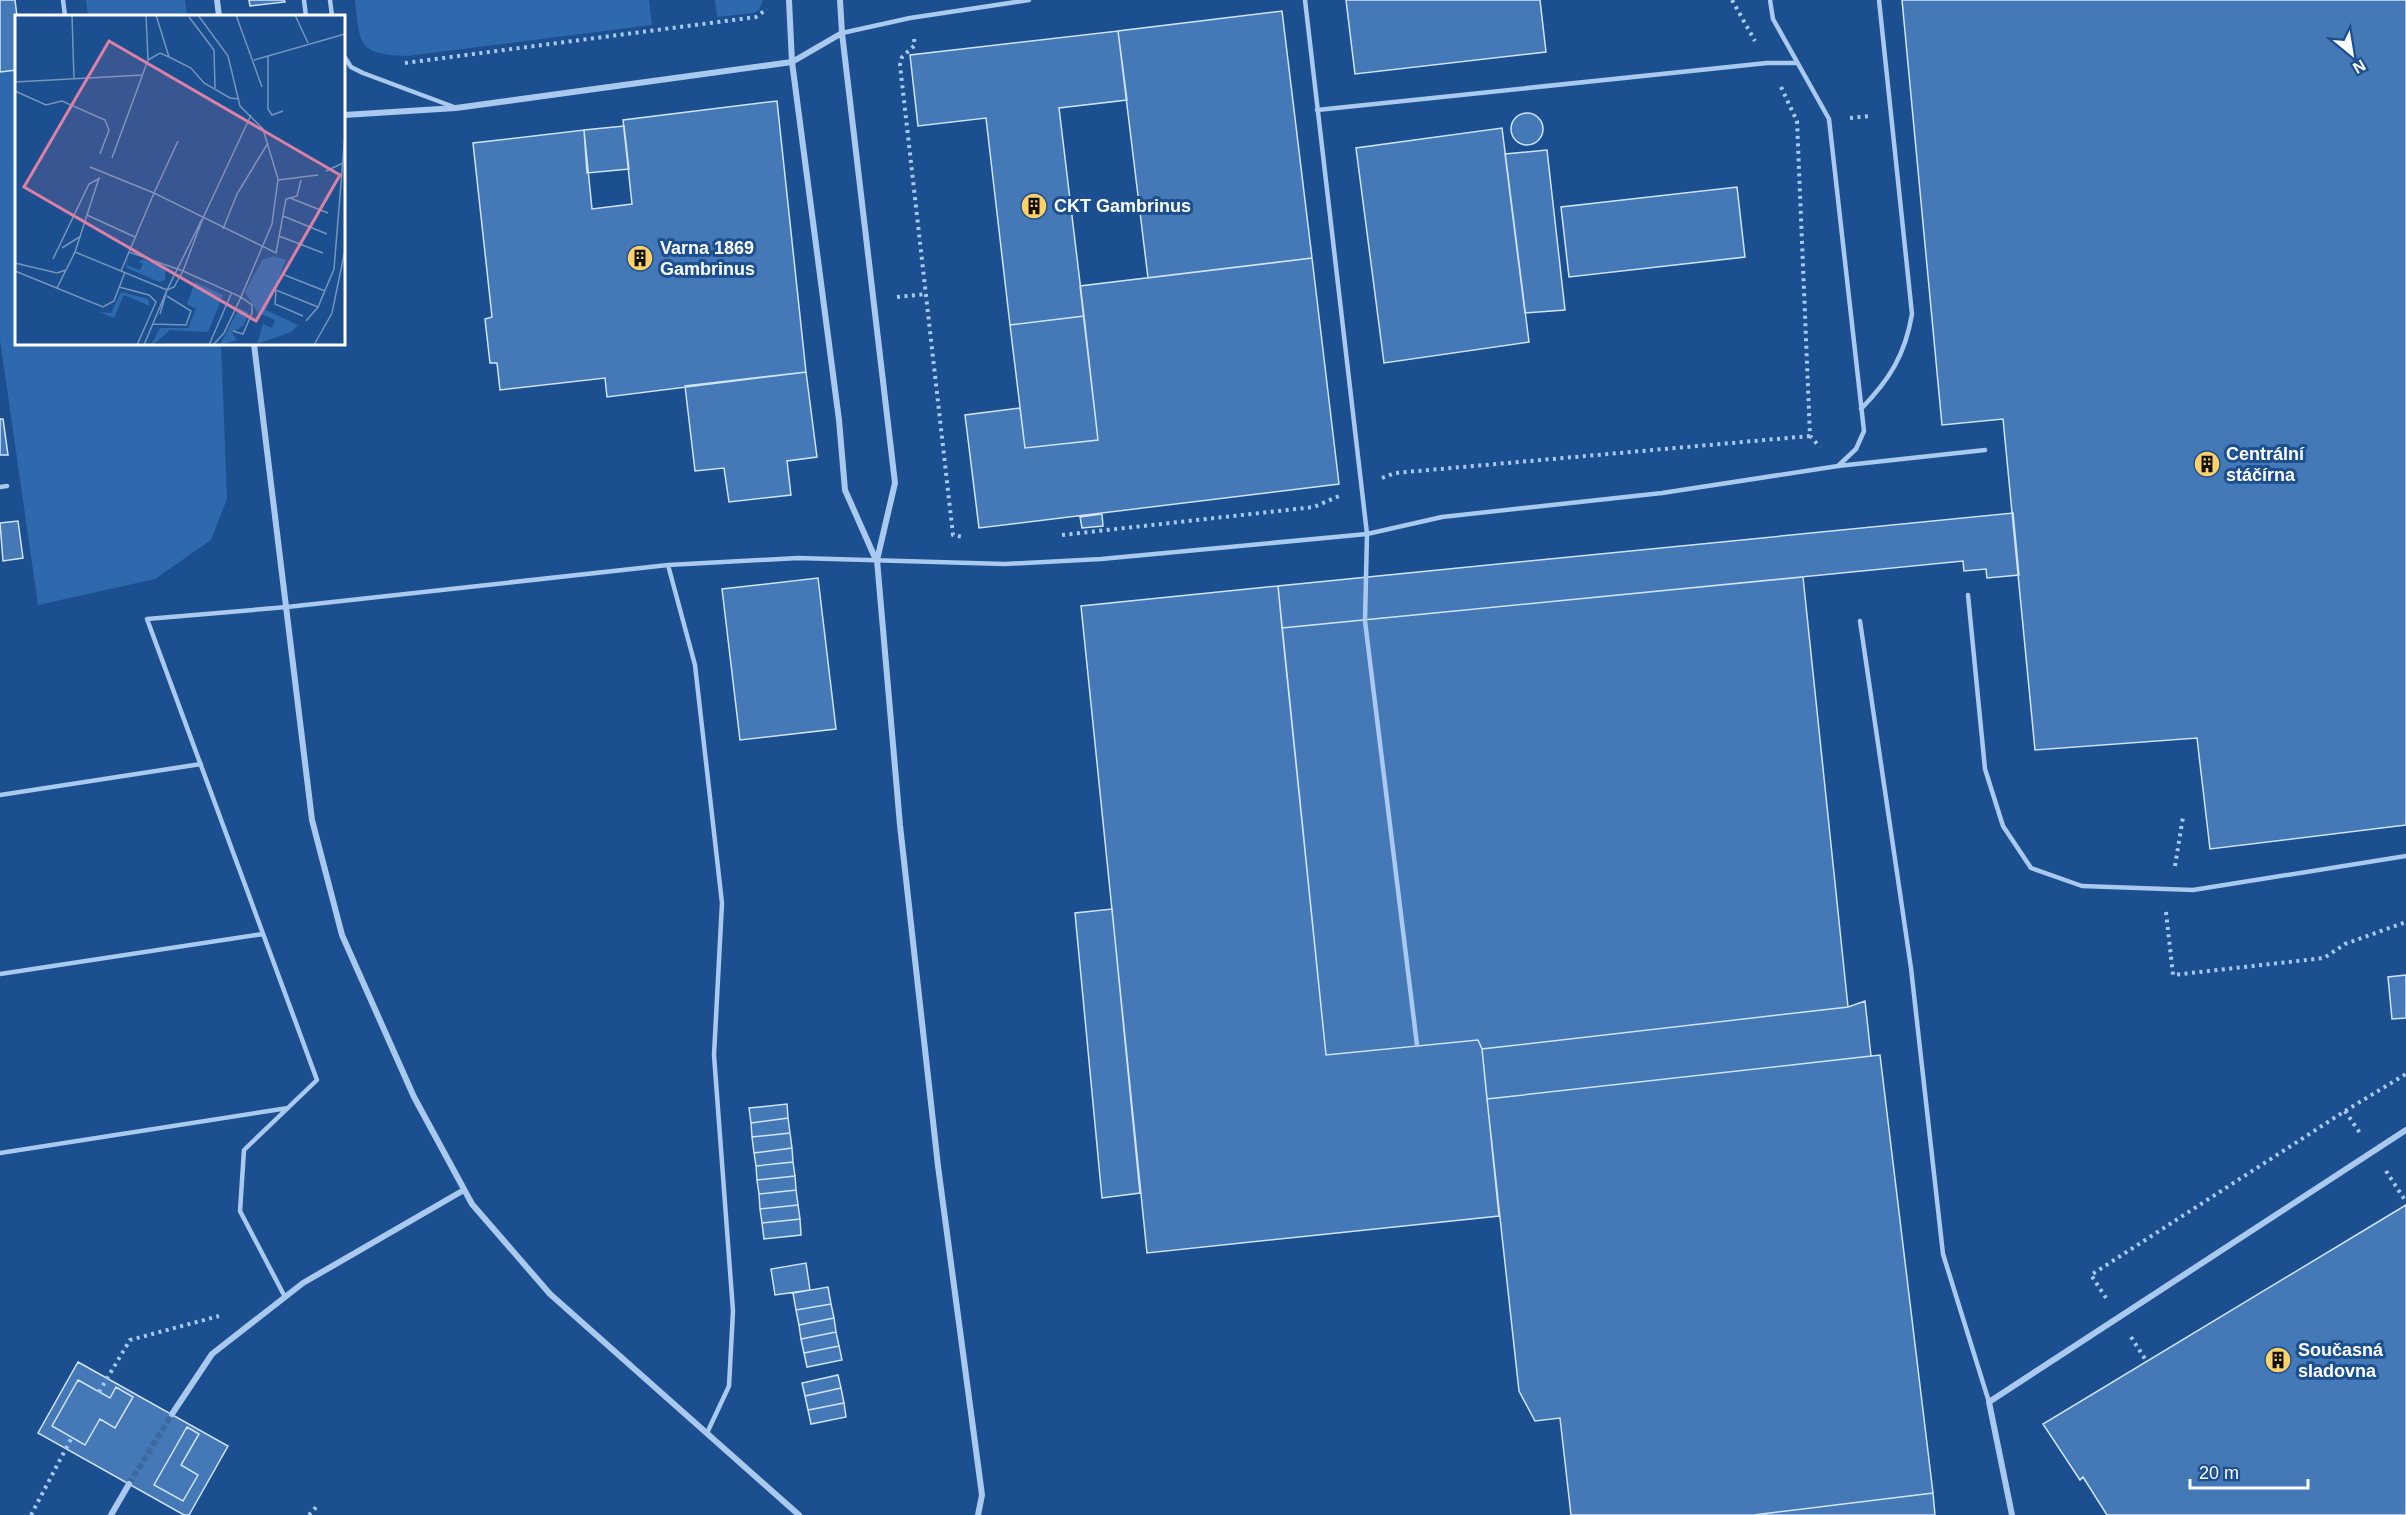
<svg xmlns="http://www.w3.org/2000/svg" width="2406" height="1515" font-family="Helvetica,sans-serif">
	<style>
		.green { fill: #2e69ad }
		.building { fill: #4478b7; stroke: #cfe3fa; stroke-width: 1.5 }
		.lines { fill: none; stroke-linecap: round; stroke-linejoin: round }
		.street-tunnel { stroke: #3d69a0; stroke-width: 6; stroke-dasharray: 6 3; stroke-linecap: butt }
		.path { stroke: #a9c9ee; stroke-width: 4; stroke-dasharray: 3 4.5; stroke-linecap: butt }
		.lane { stroke: #a9c9ee; stroke-width: 4.5 }
		.street { stroke: #a9c9ee; stroke-width: 6 }
		.labels { text-anchor: middle; stroke-width: 6; stroke-linejoin: round; paint-order: stroke }
		.poi-label { font-size: 18px; font-weight: bold; fill: #fff; stroke: #1b4f8f; text-anchor: start }
		.inset-road { fill: none; stroke: #7695bc; stroke-width: 1.5 }
		.view { fill: #dd80a5; fill-opacity: 0.15; stroke: #dd80a5; stroke-width: 3 }
		.inset-edge { fill: none; stroke: #fff; stroke-width: 3 }
	</style>
	<rect width="100%" height="100%" fill="#1b4f8f"/>
	<path class="green" d="M 86,0 L 185,0 L 187,16 L 88,16 Z
		M 355,0 L 649,0 L 652,25 L 407,56 C 359,54 360,47 355,0 Z
		M 715,0 L 763,0 L 759,10 L 754,13 L 717,17 Z
		M 16,70 L 16,344 L 221,344 L 227,499 L 211,540 L 155,579 L 38,605 L 0,340 L 0,72 Z"/>
	<path class="building" d="M 0,0 L 15,0 L 17,16 L 16,70 L 0,72 Z
		M 249,0 L 284,0 L 285,2 L 250,6 Z
		M 1346,0 L 1540,0 L 1546,52 L 1355,74 Z
		M 1902,0 L 2406,0 L 2406,825 L 2210,849 L 2197,738 L 2035,750 L 2003,419 L 1942,425 Z
		M 1282,11 L 1312,258 L 1148,278 L 1118,31 Z
		M 1118,31 L 1127,100 L 1059,108 L 1084,316 L 1010,325 L 986,118 L 918,126 L 910,55 Z
		M 777,101 L 806,372 L 607,397 L 605,378 L 500,390 L 497,363 L 490,363 L 485,319 L 492,317 L 473,143 L 584,130 L 592,209 L 632,204 L 623,120 Z
		M1511 129a16 16 0 1 1 32 0a16 16 0 1 1-32 0Z
		M 624,126 L 629,169 L 587,173 L 584,130 Z
		M 1502,128 L 1529,342 L 1384,363 L 1356,148 Z
		M 1547,150 L 1565,310 L 1525,313 L 1505,154 Z
		M 1737,187 L 1745,257 L 1569,277 L 1561,207 Z
		M 1312,258 L 1339,484 L 979,528 L 965,415 L 1020,408 L 1025,448 L 1098,440 L 1080,286 Z
		M 1084,316 L 1098,440 L 1025,448 L 1010,325 Z
		M 806,372 L 817,457 L 787,461 L 791,495 L 729,502 L 724,468 L 695,471 L 685,386 Z
		M 0,419 L 3,419 L 8,455 L 0,455 Z
		M 2013,513 L 2019,575 L 1987,578 L 1986,569 L 1964,571 L 1963,561 L 1282,628 L 1278,586 Z
		M 1102,514 L 1103,526 L 1082,528 L 1080,517 Z
		M 18,521 L 23,558 L 3,561 L 0,523 Z
		M 1803,577 L 1848,1007 L 1482,1049 L 1478,1040 L 1326,1055 L 1282,628 Z
		M 818,578 L 836,729 L 740,740 L 722,589 Z
		M 1278,586 L 1326,1055 L 1478,1040 L 1482,1049 L 1499,1216 L 1147,1253 L 1081,606 Z
		M 1112,909 L 1140,1193 L 1102,1198 L 1075,913 Z
		M 2406,975 L 2406,1018 L 2392,1019 L 2388,977 Z
		M 1865,1001 L 1871,1056 L 1487,1099 L 1482,1049 L 1848,1007 Z
		M 1880,1055 L 1933,1493 L 1753,1515 L 1571,1515 L 1560,1418 L 1535,1421 L 1519,1391 L 1487,1099 Z
		M 787,1104 L 788,1118 L 751,1123 L 749,1108 Z
		M 788,1118 L 790,1133 L 752,1137 L 751,1123 Z
		M 790,1133 L 792,1148 L 754,1153 L 752,1137 Z
		M 792,1148 L 793,1162 L 756,1166 L 754,1153 Z
		M 793,1162 L 795,1176 L 757,1180 L 756,1166 Z
		M 795,1176 L 796,1190 L 759,1194 L 757,1180 Z
		M 796,1190 L 798,1205 L 760,1209 L 759,1194 Z
		M 798,1205 L 800,1219 L 762,1223 L 760,1209 Z
		M 2406,1205 L 2406,1515 L 2107,1515 L 2083,1477 L 2080,1480 L 2043,1424 Z
		M 800,1219 L 801,1235 L 764,1239 L 762,1223 Z
		M 806,1263 L 810,1290 L 775,1295 L 771,1269 Z
		M 828,1287 L 831,1304 L 796,1310 L 793,1293 Z
		M 831,1304 L 834,1318 L 799,1325 L 796,1310 Z
		M 834,1318 L 836,1332 L 801,1339 L 799,1325 Z
		M 836,1332 L 839,1346 L 804,1353 L 801,1339 Z
		M 839,1346 L 842,1360 L 807,1367 L 804,1353 Z
		M 78,1362 L 228,1446 L 189,1515 L 184,1515 L 38,1433 Z
		M 838,1375 L 841,1388 L 805,1396 L 802,1383 Z
		M 78,1380 L 110,1398 L 116,1387 L 133,1397 L 115,1428 L 100,1419 L 85,1445 L 52,1426 Z
		M 841,1388 L 844,1403 L 808,1410 L 805,1396 Z
		M 844,1403 L 846,1417 L 811,1424 L 808,1410 Z
		M 187,1427 L 199,1434 L 181,1465 L 198,1475 L 183,1501 L 154,1485 Z
		M 1933,1493 L 1935,1515 L 1753,1515 Z"/>
	<g class="lines">
		<path class="street-tunnel" d="M 129,1484 L 172,1414"/>
		<path class="path" d="M 1732,0 L 1755,41
			M 914,39 L 915,45 L 902,57 L 900,65 L 953,535 L 963,537
			M 405,63 L 756,17 L 767,9
			M 1781,87 L 1797,121 L 1810,436 L 1820,447
			M 1850,118 L 1870,116
			M 897,297 L 926,294
			M 1382,478 L 1395,473 L 1810,436
			M 1062,535 L 1314,507 L 1339,496
			M 2175,866 L 2183,817
			M 2166,912 L 2173,975 L 2324,958 L 2345,944 L 2406,922
			M 2345,1111 L 2360,1133
			M 2386,1171 L 2405,1200
			M 2106,1298 L 2091,1275 L 2345,1111 L 2406,1074
			M 2131,1337 L 2147,1362
			M 99,1392 L 130,1340 L 219,1316
			M 31,1515 L 72,1437
			M 309,1515 L 319,1504"/>
		<path class="lane" d="M 63,0 L 65,16
			M 304,0 L 306,16
			M 330,0 L 332,16
			M 1770,0 L 1773,19 L 1829,119 L 1864,431 L 1856,449 L 1838,466
			M 842,33 L 910,18 L 1029,0
			M 344,56 L 351,67 L 363,73 L 454,107
			M 1317,110 L 1767,63 L 1797,63
			M 1861,409 C 1890,379 1905,355 1912,314 L 1879,0
			M 0,487 L 7,486
			M 668,565 L 695,665 L 722,903 L 714,1055 L 733,1311 L 729,1386 L 707,1433
			M 1968,595 L 1985,769 L 2003,826 L 2031,868 L 2082,886 L 2193,890 L 2406,856
			M 1860,621 L 1911,968 L 1943,1254 L 1989,1402
			M 0,795 L 201,764
			M 0,974 L 263,934
			M 1417,1045 L 1365,621 L 1367,534 L 1442,517 L 1662,493 L 1838,466 L 1985,450
			M 0,1153 L 288,1108
			M 285,1297 L 240,1211 L 244,1150 L 317,1080 L 147,619 L 287,607 L 668,565 L 798,558 L 1005,564 L 1101,559 L 1367,534 L 1305,0"/>
		<path class="street" d="M 217,0 L 219,16
			M 789,0 L 792,62 L 839,420 L 845,490 L 876,560
			M 840,0 L 842,33 L 895,483 L 877,560 L 900,825 L 938,1166 L 982,1495 L 978,1515
			M 344,115 L 456,108 L 792,62 L 842,33
			M 254,344 L 312,820 L 342,935 L 414,1097 L 472,1204 L 550,1294 L 799,1515
			M 172,1414 L 212,1354 L 303,1283 L 464,1190
			M 111,1515 L 129,1484
			M 2012,1515 L 1989,1402 L 2406,1130"/>
	</g>
	<defs>
		<symbol id="building-disc" viewBox="-11 -11 22 22"><circle r="9.5" fill="#ffd166" stroke="#1b4f8f"/><path d="M-4-6H4V6H1V3H-1V6H-4ZM-2.5-4.3h1.7v1.8h-1.7ZM.8-4.3h1.7v1.8H.8ZM-2.5-1h1.7V.8h-1.7ZM.8-1h1.7V.8H.8Z" fill="#111"/></symbol>
	</defs>
	<g fill-rule="evenodd">
		<use href="#building-disc" x="1019" y="191" width="30" height="30"/>
		<use href="#building-disc" x="625" y="243" width="30" height="30"/>
		<use href="#building-disc" x="2192" y="449" width="30" height="30"/>
		<use href="#building-disc" x="2263" y="1345" width="30" height="30"/>
	</g>
	<g class="labels">
		<g class="poi-label">
			<text x="1054" y="212">CKT Gambrinus</text>
			<text x="660" y="254">Varna 1869<tspan x="660" dy="21">Gambrinus</tspan></text>
			<text x="2226" y="460">Centrální<tspan x="2226" dy="21">stáčírna</tspan></text>
			<text x="2298" y="1356">Současná<tspan x="2298" dy="21">sladovna</tspan></text>
		</g>
	</g>
	<g transform="translate(15 15)">
		<rect width="330" height="330" fill="#1b4f8f"/>
		<path d="M 114,240 L 112,250 L 125,255 L 128,249 L 124,247 L 128,244 L 151,254 L 150,265 L 144,267 L 112,253 L 111,250 ZM 258,241 L 271,245 L 251,295 L 283,310 L 276,317 L 242,329 L 248,309 L 257,313 L 260,305 L 243,298 L 230,277 L 247,245 ZM 180,267 L 208,280 L 193,317 L 155,315 L 138,330 L 136,330 L 145,313 L 173,313 L 181,294 L 172,289 ZM 106,277 L 133,284 L 135,291 L 109,280 L 99,303 L 85,297 L 96,298 ZM 224,293 L 234,298 L 228,311 L 217,318 L 222,325 L 205,330 Z" fill="#2e69ad"/>
		<path class="inset-road" d="M 57,0 L 59,64M 141,0 L 154,42M 183,0 L 213,41 L 225,91 L 248,114 L 263,164 L 257,209 L 226,282 L 237,290 L 237,298 L 228,319 L 218,316M 221,0 L 247,72M 280,0 L 293,28M 174,2 L 199,35 L 200,73M 253,41 L 253,94 L 257,100 L 268,96M 133,45 L 145,38 L 154,42 L 176,53 L 189,68 L 215,83 L 224,84M 239,45 L 330,19M 0,67 L 128,60M 0,76 L 31,90 L 47,86 L 90,105 L 94,115 L 85,139M 97,143 L 133,45 L 131,0M 75,152 L 139,178 L 163,126M 311,156 L 328,148M 263,165 L 303,160M 275,183 L 313,198M 72,200 L 120,222M 268,201 L 312,219M 208,214 L 222,179 L 253,128M 264,221 L 308,238M 47,233 L 66,221M 60,237 L 84,163M 114,237 L 168,256 L 226,282 L 209,318 L 198,330M 38,244 L 74,169 L 85,163M 0,248 L 42,258 L 51,255M 0,256 L 88,292 L 99,286 L 110,257M 106,256 L 139,178 L 261,238 L 271,184 L 282,181 L 286,165M 267,259 L 310,276M 104,272 L 134,280 L 141,287 L 122,330M 42,273 L 60,237 L 152,275M 145,299 L 152,275 L 187,204M 288,301 L 260,289 L 261,275 L 303,292M 291,306 L 303,292 L 319,254 L 330,119M 138,309 L 171,310 L 176,296 L 152,281M 129,330 L 152,275 L 159,272 L 168,256 L 188,203 L 236,100M 194,330 L 217,277M 299,330 L 317,298 L 330,235"/>
		<path class="view" d="M 94,26 L 325,160 L 241,306 L 9,172 Z"/>
		<rect width="330" height="330" class="inset-edge"/>
	</g>
	<g transform="translate(2352 54) rotate(150)" stroke="#1b4f8f" stroke-width="4.5" paint-order="stroke">
	<path d="M0-4.5L10 22L0 15L-10 22Z" fill="#ffffff"/>
	<text y="-9" font-size="16" font-weight="bold" text-anchor="middle" fill="#ffffff">N</text>
	</g>
	<path d="M2190 1479v9h118v-9" fill="none" stroke="#ffffff" stroke-width="3"/>
	<text x="2199" y="1479" font-size="18" fill="#ffffff" stroke="#1b4f8f" stroke-width="4.5" paint-order="stroke">20 m</text>
</svg>
